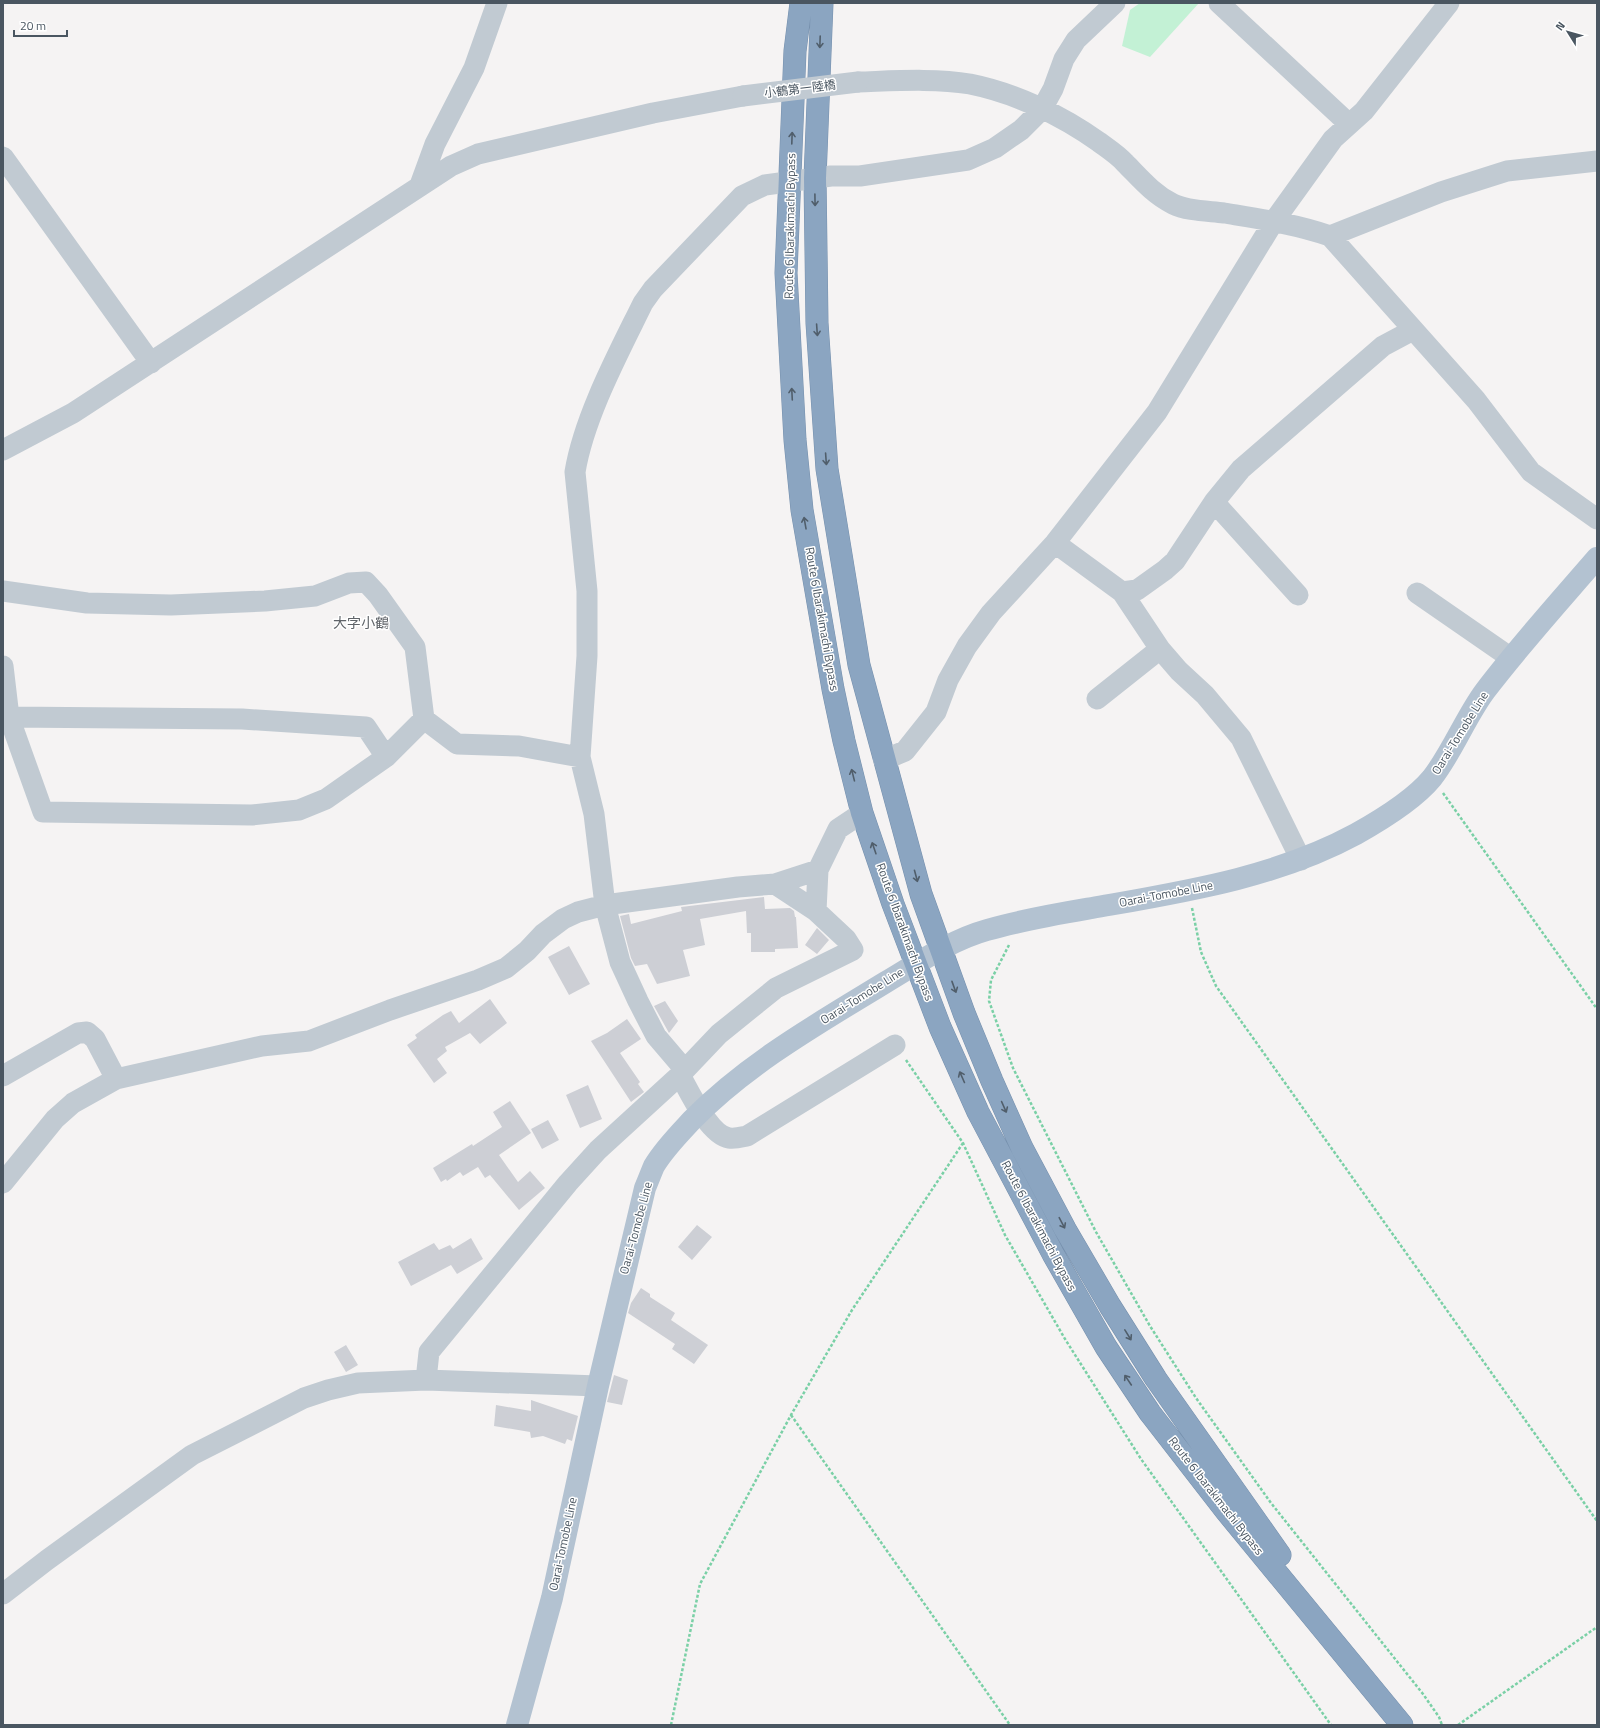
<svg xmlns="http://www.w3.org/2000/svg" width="1600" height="1728" font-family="'Titillium Web','Noto Sans JP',sans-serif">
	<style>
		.green { fill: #c3f1d5 }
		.building { fill: #cdcfd5 }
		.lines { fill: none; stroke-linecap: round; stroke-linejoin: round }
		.highway-casing { stroke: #7690ad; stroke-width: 23 }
		.path { stroke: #7ad0a6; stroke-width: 2.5; stroke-dasharray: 3 2; stroke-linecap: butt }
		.minor { stroke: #c1cad2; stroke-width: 21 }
		.major { stroke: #b3c2d1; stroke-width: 22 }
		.highway { stroke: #8ba5c1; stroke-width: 22 }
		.minor-bridge { stroke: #c1cad2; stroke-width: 21 }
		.oneway { stroke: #505e6b }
		.labels { text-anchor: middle; stroke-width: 3; stroke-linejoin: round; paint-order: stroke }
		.street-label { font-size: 12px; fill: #4a5661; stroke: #fff }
		.quarter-label { font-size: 14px; fill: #5f6368; stroke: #fff }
	</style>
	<rect width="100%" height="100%" fill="#f5f3f3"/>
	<path class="green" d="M 1140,3 L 1199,3 L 1150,57 L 1122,46 L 1130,10 Z"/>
	<path class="building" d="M 764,897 L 765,909 L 790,908 L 794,911 L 795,917 L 796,917 L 798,948 L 775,949 L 775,952 L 751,952 L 751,933 L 747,933 L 746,911 L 700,919 L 705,945 L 683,950 L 690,976 L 657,984 L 647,964 L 635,966 L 631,958 L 620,916 L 629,914 L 631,924 L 682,911 L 681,907 Z
		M 817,928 L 829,940 L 817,954 L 805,945 Z
		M 569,946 L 590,984 L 569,995 L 548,957 Z
		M 490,999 L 507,1023 L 480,1044 L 470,1033 L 445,1047 L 447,1051 L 437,1059 L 447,1073 L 434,1083 L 407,1045 L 417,1038 L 415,1035 L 443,1015 L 451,1011 L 459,1023 Z
		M 665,1001 L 678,1021 L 669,1033 L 654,1006 Z
		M 627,1019 L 641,1039 L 620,1053 L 640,1082 L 638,1084 L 644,1092 L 631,1102 L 591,1041 L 607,1033 Z
		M 588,1085 L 602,1119 L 580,1128 L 566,1095 Z
		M 510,1101 L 531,1133 L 499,1155 L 518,1182 L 530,1171 L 545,1188 L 519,1210 L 490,1175 L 485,1178 L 478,1167 L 463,1176 L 460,1172 L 447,1181 L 446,1179 L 441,1182 L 433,1168 L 472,1144 L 473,1146 L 502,1127 L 493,1112 Z
		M 548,1120 L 559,1140 L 542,1149 L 531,1129 Z
		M 697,1225 L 712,1237 L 692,1260 L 678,1247 Z
		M 471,1238 L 483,1259 L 457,1274 L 451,1265 L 411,1286 L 398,1262 L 434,1243 L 439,1250 L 450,1245 L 453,1249 Z
		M 641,1288 L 650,1294 L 650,1297 L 675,1313 L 671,1320 L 708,1345 L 694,1364 L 672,1349 L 675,1344 L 628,1313 L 631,1303 Z
		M 346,1345 L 358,1365 L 346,1372 L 334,1352 Z
		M 614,1375 L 628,1380 L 622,1405 L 607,1402 Z
		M 531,1400 L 578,1416 L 572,1441 L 567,1439 L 565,1444 L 543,1436 L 531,1438 L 530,1432 L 494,1426 L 496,1405 L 531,1411 Z"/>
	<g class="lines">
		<defs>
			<path id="highway" d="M 801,3 L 795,51 L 786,273 L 795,440 L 802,510 L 833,689 L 844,741 L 862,813 L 893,904 L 940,1027 L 978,1112 L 1053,1254 L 1106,1347 L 1150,1413 L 1226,1511 L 1402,1725
				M 822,3 L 815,178 L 817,323 L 827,469 L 859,665 L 921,894 L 964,1013 L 992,1081 L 1022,1148 L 1065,1229 L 1110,1306 L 1156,1379 L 1280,1555"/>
		</defs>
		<use href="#highway" class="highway-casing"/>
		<path class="path" d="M 1443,793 L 1597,1009
			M 1192,908 L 1201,952 L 1216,986 L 1597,1521
			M 1009,945 L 991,980 L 989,1001 L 1013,1068 L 1096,1232 L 1150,1326 L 1196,1398 L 1271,1503 L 1423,1694 L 1439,1717 L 1442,1725
			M 906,1060 L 963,1143 L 1005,1235 L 1065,1339 L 1141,1459 L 1331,1725
			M 791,1415 L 1010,1725
			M 671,1725 L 700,1584 L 791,1415 L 852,1310 L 963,1143
			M 1458,1725 L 1597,1627"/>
		<path class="minor" d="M 1219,3 L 1349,124
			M 858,82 C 893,81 934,78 970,84 C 1015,93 1061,115 1099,142 C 1107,148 1118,155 1125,163 C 1140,178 1153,194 1173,204 C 1187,211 1208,211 1224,213 C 1260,219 1295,224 1330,236 L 1476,400 L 1531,472 L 1597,519
			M 3,157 L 151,363
			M 420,185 L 435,144 L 474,68 L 497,3
			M 1330,236 L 1441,192 L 1507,171 L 1597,161
			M 3,450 L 73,413 L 451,166 L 478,154 L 653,113 L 743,96
			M 1214,502 L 1298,595
			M 1055,543 L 1122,592 L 1160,649 L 1179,671 L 1205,695 L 1241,738 L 1301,860
			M 3,591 L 87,603 L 171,605 L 265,601 L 315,596 L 349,583 L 366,582 L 378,595 L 415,647 L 424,719 L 457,744 L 519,746 L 580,757
			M 1122,592 L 1137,590 L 1165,570 L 1175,561 L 1214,502 L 1241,469 L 1383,346 L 1413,330
			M 1417,593 L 1511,658
			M 3,666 L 9,717 L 43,812 L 252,815 L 299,810 L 326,799 L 386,757 L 424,719
			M 1097,699 L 1160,649
			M 9,717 L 242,719 L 366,727 L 386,757
			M 884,760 L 905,751 L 936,712 L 948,680 L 967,646 L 991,613 L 1055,543 L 1157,412 L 1274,221 L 1333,139 L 1364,111 L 1449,3
			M 775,884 L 818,870
			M 816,911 L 818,870 L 838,829 L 862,813
			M 685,1070 L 656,1036 L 638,1001 L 620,962 L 605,905 L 594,814 L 580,757 L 587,656 L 587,591 L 575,472 C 584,417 618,354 643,303 L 653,289 L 742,196 L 765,185 L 831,176 L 860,176 L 968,160 L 995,148 L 1021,130 L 1042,109 L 1053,89 L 1064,59 L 1076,40 L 1115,3
			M 680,1075 C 689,1091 709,1135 729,1138 C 735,1139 742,1137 747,1136 L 895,1045
			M 3,1076 L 78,1033 L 87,1032 L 95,1039 L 116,1079
			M 3,1183 L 55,1119 L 73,1103 L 116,1079 L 262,1046 L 309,1041 L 390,1010 L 478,980 L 506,968 L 527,951 L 543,934 L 563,919 L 578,912 L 605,905 L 738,887 L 775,884 L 816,911 L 846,939 L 853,950 L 776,988 L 719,1034 L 680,1075 L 598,1150 L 568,1183 L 429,1352 L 426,1380
			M 3,1594 L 47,1560 L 192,1455 L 304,1398 L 328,1390 L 358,1383 L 426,1380 L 598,1386"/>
		<path class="major" d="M 517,1725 L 552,1598 L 598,1386 L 645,1188 C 648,1181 651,1173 654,1166 C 664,1149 679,1134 692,1120 C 748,1063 819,1023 886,982 C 918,963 951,940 987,930 C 1021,920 1057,914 1092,908 C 1182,892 1275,878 1356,834 C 1381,820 1414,800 1432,778 C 1453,751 1465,718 1485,691 C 1520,645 1559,602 1597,558"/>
		<use href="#highway" class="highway"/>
		<path class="minor-bridge" d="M 743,96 L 858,82"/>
	</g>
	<defs><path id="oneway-shaft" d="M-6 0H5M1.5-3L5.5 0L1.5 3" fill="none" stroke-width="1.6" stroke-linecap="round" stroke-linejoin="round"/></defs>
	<g class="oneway">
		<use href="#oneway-shaft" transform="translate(820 42) rotate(92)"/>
		<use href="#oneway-shaft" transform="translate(792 138) rotate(-88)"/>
		<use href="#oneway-shaft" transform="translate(815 200) rotate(89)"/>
		<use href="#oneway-shaft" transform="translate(817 330) rotate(86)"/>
		<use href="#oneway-shaft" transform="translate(792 394) rotate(-93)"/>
		<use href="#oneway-shaft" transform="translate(826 459) rotate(86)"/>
		<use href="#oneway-shaft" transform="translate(805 523) rotate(-100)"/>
		<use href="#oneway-shaft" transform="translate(853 775) rotate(-104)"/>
		<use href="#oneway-shaft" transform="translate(874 848) rotate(-109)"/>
		<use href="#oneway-shaft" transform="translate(916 876) rotate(75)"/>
		<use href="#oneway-shaft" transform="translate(954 987) rotate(70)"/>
		<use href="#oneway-shaft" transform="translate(962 1077) rotate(-114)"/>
		<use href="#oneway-shaft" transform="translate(1004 1107) rotate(66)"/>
		<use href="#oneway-shaft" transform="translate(1062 1223) rotate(62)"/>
		<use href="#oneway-shaft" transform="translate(1128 1335) rotate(58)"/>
		<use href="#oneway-shaft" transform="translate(1128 1380) rotate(-124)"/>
	</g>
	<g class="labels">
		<g class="street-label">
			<text transform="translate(800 89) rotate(-7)" y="4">小鶴第一陸橋</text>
			<text transform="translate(790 226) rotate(-89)" y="4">Route 6 Ibarakimachi Bypass</text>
			<text transform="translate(822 619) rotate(80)" y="4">Route 6 Ibarakimachi Bypass</text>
			<text transform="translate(1460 733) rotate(-58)" y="4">Oarai-Tomobe Line</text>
			<text transform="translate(1166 894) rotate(-11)" y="4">Oarai-Tomobe Line</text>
			<text transform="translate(905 932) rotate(70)" y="4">Route 6 Ibarakimachi Bypass</text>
			<text transform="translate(862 996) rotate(-32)" y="4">Oarai-Tomobe Line</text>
			<text transform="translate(1039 1226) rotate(62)" y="4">Route 6 Ibarakimachi Bypass</text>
			<text transform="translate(636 1228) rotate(-75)" y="4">Oarai-Tomobe Line</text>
			<text transform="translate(1216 1496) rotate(52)" y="4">Route 6 Ibarakimachi Bypass</text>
			<text transform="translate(563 1544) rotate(-78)" y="4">Oarai-Tomobe Line</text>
		</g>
		<g class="quarter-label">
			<text x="361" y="628">大字小鶴</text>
		</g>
	</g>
	<rect width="1600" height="1728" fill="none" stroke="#4a5661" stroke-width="8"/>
	<g transform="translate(1568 32) rotate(307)" stroke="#ffffff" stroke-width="3" paint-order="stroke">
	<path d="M0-3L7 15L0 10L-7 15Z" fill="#4a5661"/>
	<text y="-6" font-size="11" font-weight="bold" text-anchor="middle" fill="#4a5661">N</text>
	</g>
	<path d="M14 30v6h53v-6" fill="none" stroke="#4a5661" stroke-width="2"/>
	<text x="20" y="30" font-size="12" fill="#4a5661" stroke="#ffffff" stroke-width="3" paint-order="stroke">20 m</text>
</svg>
